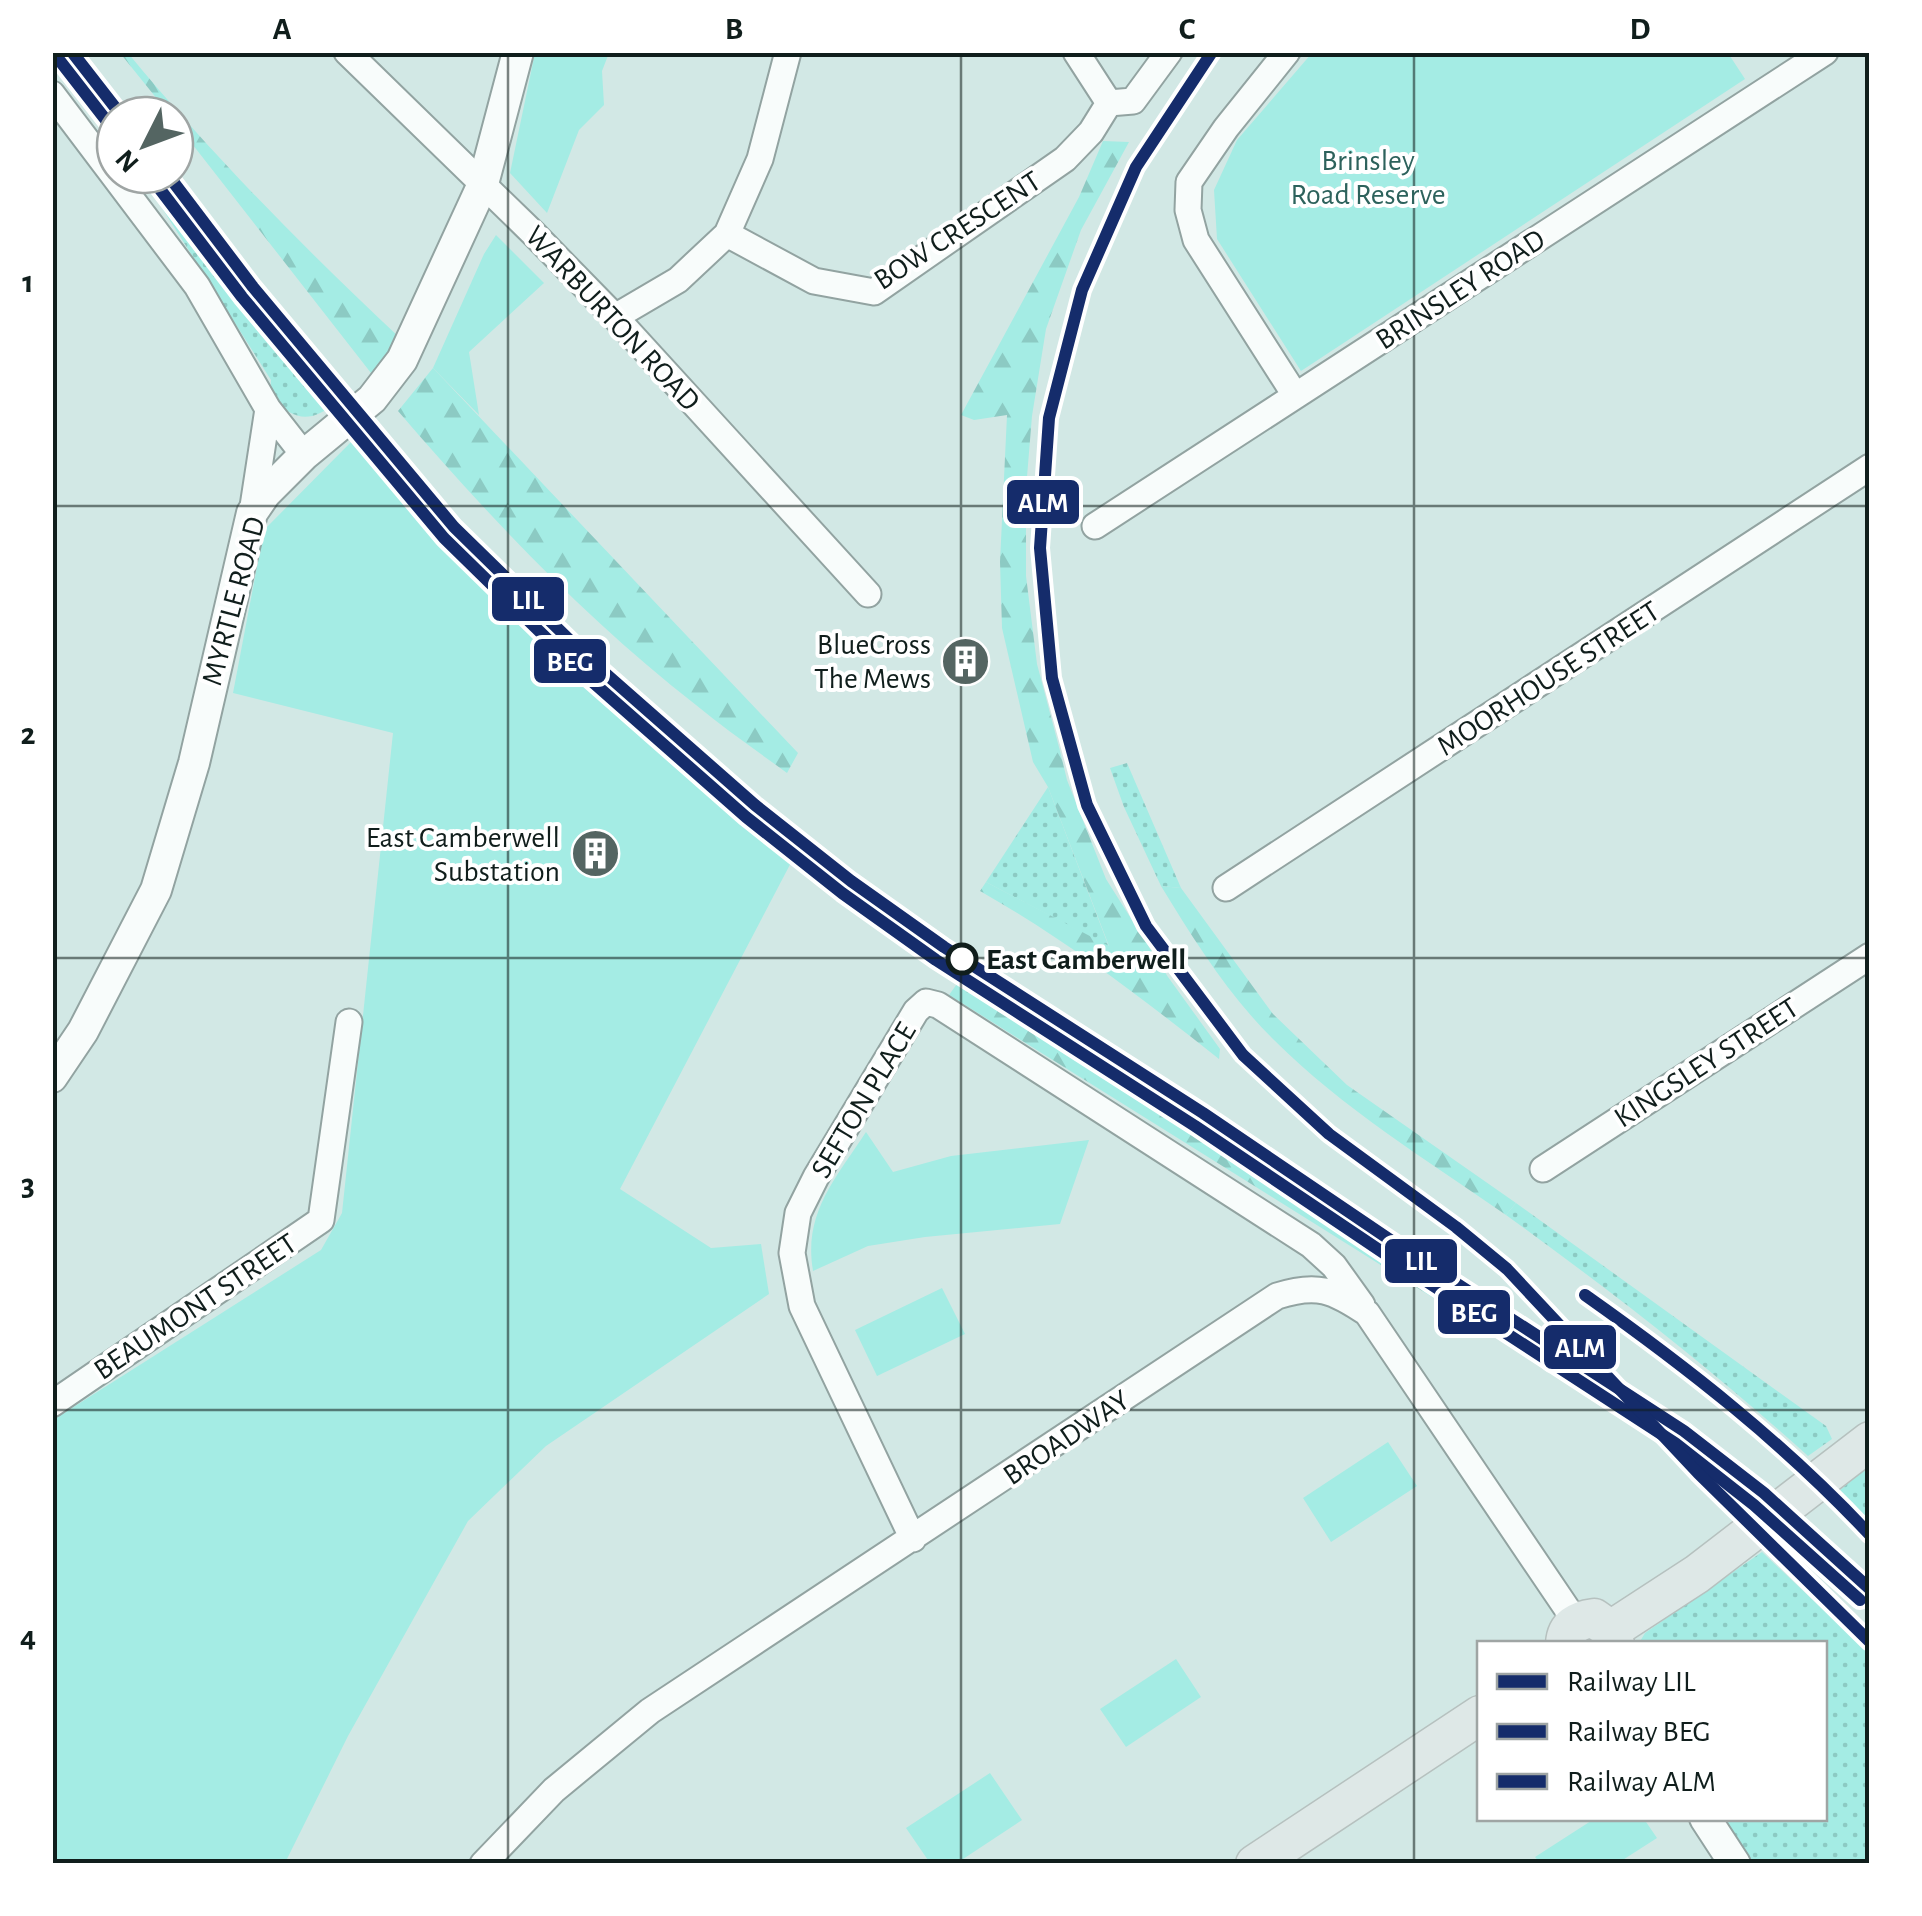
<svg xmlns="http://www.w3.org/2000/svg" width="1922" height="1916" font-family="'Alegreya Sans',sans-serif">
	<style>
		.grass { fill: url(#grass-dots) }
		.forest { fill: url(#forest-firs) }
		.park { fill: #a4ece4 }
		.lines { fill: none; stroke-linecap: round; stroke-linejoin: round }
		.minor-casing { stroke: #92a3a1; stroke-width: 29 }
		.tertiary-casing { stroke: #92a3a1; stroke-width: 34 }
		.primary-casing { stroke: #b6c1bf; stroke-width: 41 }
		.minor { stroke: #f8fcfb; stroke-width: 25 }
		.tertiary { stroke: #f8fcfb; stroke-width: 30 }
		.primary { stroke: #dee8e7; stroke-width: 38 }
		.rail-1-casing { stroke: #fff; stroke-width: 20 }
		.rail-2-casing { stroke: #fff; stroke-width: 20 }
		.rail-3-casing { stroke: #fff; stroke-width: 20 }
		.rail-1 { stroke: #152c6b; stroke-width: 12 }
		.rail-2 { stroke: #152c6b; stroke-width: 12 }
		.rail-3 { stroke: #152c6b; stroke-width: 12 }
		.grid { fill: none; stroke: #101e1c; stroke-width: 2.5; stroke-opacity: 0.55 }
		.stop-dot { fill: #fff; stroke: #101e1c; stroke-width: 5 }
		.labels { text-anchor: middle; stroke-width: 8; stroke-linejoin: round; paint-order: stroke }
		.park-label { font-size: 30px; fill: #2d625c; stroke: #fff }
		.street-label { font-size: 30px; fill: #101e1c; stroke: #fff }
		.poi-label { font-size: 30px; fill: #101e1c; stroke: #fff; text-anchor: end }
		.stop-label { font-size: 30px; font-weight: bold; fill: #101e1c; stroke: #fff; text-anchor: start }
		.line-badge { stroke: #fff; stroke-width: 4 }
		.badge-label { font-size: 28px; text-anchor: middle; font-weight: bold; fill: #fff }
		.neatline { fill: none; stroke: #101e1c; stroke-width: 4 }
		.grid-label { font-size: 32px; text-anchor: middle; font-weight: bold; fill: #101e1c }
	</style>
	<defs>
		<pattern id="grass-dots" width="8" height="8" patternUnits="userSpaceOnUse" patternTransform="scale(2.5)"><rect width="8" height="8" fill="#a4ece4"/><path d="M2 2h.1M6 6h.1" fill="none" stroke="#8ccac3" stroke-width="1.8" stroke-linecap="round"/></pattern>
		<pattern id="forest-firs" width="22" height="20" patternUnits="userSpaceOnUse" patternTransform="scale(2.5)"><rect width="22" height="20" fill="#a4ece4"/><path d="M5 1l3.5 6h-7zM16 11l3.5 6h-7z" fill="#8ccac3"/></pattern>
	</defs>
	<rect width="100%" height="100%" fill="#d2e8e5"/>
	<path class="grass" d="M 53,52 L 65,53 L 115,118 L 115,140 L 53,58 Z
		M 141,175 L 159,175 L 338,402 C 309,423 297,422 270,397 L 271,380 Z
		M 1127,763 L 1181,888 L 1161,886 L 1124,807 L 1110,768 Z
		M 1048,787 L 1109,947 L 986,882 Z
		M 1516,1203 L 1826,1426 L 1832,1439 L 1808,1456 C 1712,1369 1611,1291 1506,1215 Z
		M 1869,1466 L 1869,1521 L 1840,1490 Z
		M 1762,1552 L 1869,1653 L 1869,1863 L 1754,1863 L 1724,1819 L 1824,1818 L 1824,1644 L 1639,1643 L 1645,1633 Z"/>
	<path class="forest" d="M 120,53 L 128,53 C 211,154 304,248 400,338 L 380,368 L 371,373 L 175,122 L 175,115 L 170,115 Z
		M 1103,141 L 1129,142 L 1081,230 L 1046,329 L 1032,416 L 1026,489 L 1026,576 L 1037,664 L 1060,751 L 1067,780 L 1106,879 L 1168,977 L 1220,1049 L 1219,1059 C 1142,998 1066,940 980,891 L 986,882 L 1109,946 L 1048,787 L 1033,762 L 1002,628 L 1000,562 L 1007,415 L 974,420 L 961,415 L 1079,197 Z
		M 433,368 L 798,753 L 787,773 C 757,751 725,729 696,705 C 586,619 488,516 398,411 Z
		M 1161,886 L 1181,888 L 1273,1014 L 1347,1085 L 1516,1203 L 1506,1215 C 1427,1160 1342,1108 1274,1040 C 1229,996 1194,940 1161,886 Z
		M 959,981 L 1168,1114 L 1173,1108 L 1317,1206 L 1553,1351 L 1594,1383 L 1603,1404 L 949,995 Z"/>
	<path class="park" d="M 535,53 L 609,53 L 602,71 L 604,105 L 579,130 L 547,213 L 510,173 Z
		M 1312,53 L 1728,53 L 1745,79 L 1301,371 L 1217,239 L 1214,190 L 1237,140 Z
		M 496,235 L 544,283 L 469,352 L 479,415 L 433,368 L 484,254 Z
		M 356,437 L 383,457 L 444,526 L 599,682 L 795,855 L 620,1189 L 711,1248 L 761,1244 L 769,1294 L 546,1446 L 468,1521 L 348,1736 L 285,1863 L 53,1863 L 53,1420 L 321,1250 L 342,1213 L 393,733 L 233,693 L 264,530 Z
		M 866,1132 L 893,1172 L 951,1156 L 1089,1140 L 1060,1224 L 925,1237 L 868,1246 L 813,1271 C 803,1213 836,1178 866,1132 Z
		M 942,1288 L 965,1334 L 877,1376 L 855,1330 Z
		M 1388,1442 L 1417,1486 L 1331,1542 L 1303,1498 Z
		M 1176,1659 L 1201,1697 L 1126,1747 L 1100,1709 Z
		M 990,1773 L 1022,1820 L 957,1863 L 930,1863 L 906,1828 Z
		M 1594,1819 L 1644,1819 L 1657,1838 L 1618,1863 L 1540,1863 L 1535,1857 Z"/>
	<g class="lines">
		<defs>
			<path id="minor" d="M 347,52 L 533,233 L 615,317 L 868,594
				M 1076,52 L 1109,103
				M 1287,52 L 1226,128 L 1189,182 L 1188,210 L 1196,240 L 1295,395
				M 52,94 L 197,286 L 268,409 L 304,455
				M 1109,103 L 1133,101 L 1169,52
				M 727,234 L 814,281 L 874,292 L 1065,159 L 1091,132 L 1109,103
				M 615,317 L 678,280 L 727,234 L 760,159 L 788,52
				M 252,513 L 268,409
				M 1095,526 L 1825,52
				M 1226,888 L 1870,467
				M 1543,1169 L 1870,956
				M 52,1404 L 321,1220 L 349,1022
				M 913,1539 L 802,1306 L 792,1253 L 798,1213 L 816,1177 L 916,1011 L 926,1002 L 938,1005 L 1311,1245 L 1334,1266 L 1362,1305
				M 483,1864 L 554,1790 L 650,1711 L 1277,1296 C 1317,1283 1333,1290 1367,1313 L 1576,1622"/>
			<path id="tertiary" d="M 52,1077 L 83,1031 L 156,890 L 194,763 L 252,513 L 265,494 L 304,455 L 372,399 L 402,360 L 483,184 L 518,52
				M 1705,1818 L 1735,1864"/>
			<path id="primary" d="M 1611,1630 L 1697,1574 L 1870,1441
				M 1565,1644 C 1566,1626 1578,1620 1594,1618 L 1611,1630 L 1615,1644
				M 1255,1864 L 1480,1715"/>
		</defs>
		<use href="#minor" class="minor-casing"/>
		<use href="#tertiary" class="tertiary-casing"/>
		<use href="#primary" class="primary-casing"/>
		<use href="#minor" class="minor"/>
		<use href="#tertiary" class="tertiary"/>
		<use href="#primary" class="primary"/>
		<defs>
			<path id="rail-1" d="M 72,52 L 121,115
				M 168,175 L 253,287 L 454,527 L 589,659 L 755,805 L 851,881 L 944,947 L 1203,1113 L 1411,1254 L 1684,1431 L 1764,1493 L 1870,1589"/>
			<path id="rail-2" d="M 60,61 L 109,124
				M 156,184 L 242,297 L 444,538 L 579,670 L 746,817 L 842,893 L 936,960 L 1195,1126 L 1403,1266 L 1675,1443 L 1754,1505 L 1860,1600"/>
			<path id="rail-3" d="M 1212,52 L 1136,167 L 1082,290 L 1049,418 L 1040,548 L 1052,678 L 1087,805 L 1146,926 L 1243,1055 L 1329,1134 L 1456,1227 L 1507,1269 L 1698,1473 L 1870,1642
				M 1585,1295 C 1687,1367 1784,1443 1870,1535"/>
		</defs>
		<use href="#rail-1" class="rail-1-casing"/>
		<use href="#rail-2" class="rail-2-casing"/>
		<use href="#rail-3" class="rail-3-casing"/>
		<use href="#rail-1" class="rail-1"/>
		<use href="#rail-2" class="rail-2"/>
		<use href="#rail-3" class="rail-3"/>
	</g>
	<path class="grid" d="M 508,52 L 508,1864M 961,52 L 961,1864M 1414,52 L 1414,1864M 52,506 L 1870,506M 52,958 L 1870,958M 52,1410 L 1870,1410"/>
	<defs>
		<symbol id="building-disc" viewBox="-11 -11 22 22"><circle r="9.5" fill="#546562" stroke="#fff"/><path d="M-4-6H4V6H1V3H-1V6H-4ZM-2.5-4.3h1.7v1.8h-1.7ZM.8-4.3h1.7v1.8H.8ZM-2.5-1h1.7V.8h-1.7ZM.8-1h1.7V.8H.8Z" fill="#fff"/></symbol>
	</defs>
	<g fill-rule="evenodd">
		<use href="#building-disc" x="938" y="634" width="55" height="55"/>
		<use href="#building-disc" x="568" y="826" width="55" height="55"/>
	</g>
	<circle class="stop-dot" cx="962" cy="959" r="14"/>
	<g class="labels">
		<g class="park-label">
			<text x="1368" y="170">Brinsley<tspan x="1368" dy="34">Road Reserve</tspan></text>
		</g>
		<g class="street-label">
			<text transform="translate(957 230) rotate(-33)" y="10">BOW CRESCENT</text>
			<text transform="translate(1460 289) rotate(-33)" y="10">BRINSLEY ROAD</text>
			<text transform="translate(613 318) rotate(47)" y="10">WARBURTON ROAD</text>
			<text transform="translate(233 601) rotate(-75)" y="10">MYRTLE ROAD</text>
			<text transform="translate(1548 678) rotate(-33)" y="10">MOORHOUSE STREET</text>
			<text transform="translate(1706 1062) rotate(-33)" y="10">KINGSLEY STREET</text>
			<text transform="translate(863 1100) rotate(-59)" y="10">SEFTON PLACE</text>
			<text transform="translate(195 1306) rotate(-34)" y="10">BEAUMONT STREET</text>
			<text transform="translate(1066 1437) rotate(-34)" y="10">BROADWAY</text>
		</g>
		<g class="poi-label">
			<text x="931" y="654">BlueCross<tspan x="931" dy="34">The Mews</tspan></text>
			<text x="560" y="847">East Camberwell<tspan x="560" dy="34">Substation</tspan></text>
		</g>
		<g class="stop-label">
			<text x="986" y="969">East Camberwell</text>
		</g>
	</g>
	<g class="line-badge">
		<rect x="1005" y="478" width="76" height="48" rx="10" fill="#152c6b"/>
		<rect x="490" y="575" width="76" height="48" rx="10" fill="#152c6b"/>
		<rect x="532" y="637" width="76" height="48" rx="10" fill="#152c6b"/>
		<rect x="1383" y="1237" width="76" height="48" rx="10" fill="#152c6b"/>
		<rect x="1436" y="1288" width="76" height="48" rx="10" fill="#152c6b"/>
		<rect x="1542" y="1323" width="76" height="48" rx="10" fill="#152c6b"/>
	</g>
	<g class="badge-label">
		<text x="1043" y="512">ALM</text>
		<text x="528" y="609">LIL</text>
		<text x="570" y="671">BEG</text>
		<text x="1421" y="1270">LIL</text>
		<text x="1474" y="1322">BEG</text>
		<text x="1580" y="1357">ALM</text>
	</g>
	<rect width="1922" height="1916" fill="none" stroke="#ffffff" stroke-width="110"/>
	<rect x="1477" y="1641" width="350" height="180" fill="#ffffff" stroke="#9fa5a4" stroke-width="2.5"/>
	<rect x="1497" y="1674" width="50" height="15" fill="#152c6b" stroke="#9fa5a4" stroke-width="2.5"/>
	<text x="1567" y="1691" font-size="30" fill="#101e1c">Railway LIL</text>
	<rect x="1497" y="1724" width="50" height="15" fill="#152c6b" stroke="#9fa5a4" stroke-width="2.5"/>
	<text x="1567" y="1741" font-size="30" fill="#101e1c">Railway BEG</text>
	<rect x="1497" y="1774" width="50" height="15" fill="#152c6b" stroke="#9fa5a4" stroke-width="2.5"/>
	<text x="1567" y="1791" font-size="30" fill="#101e1c">Railway ALM</text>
	<g transform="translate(145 145) rotate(228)"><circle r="48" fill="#ffffff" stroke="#9fa5a4" stroke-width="2.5"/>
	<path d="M0-8L18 38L0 25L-18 38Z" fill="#546562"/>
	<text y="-15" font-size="28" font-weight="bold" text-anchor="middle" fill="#101e1c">N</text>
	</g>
	<rect x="55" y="55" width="1812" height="1806" class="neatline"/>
	<g class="grid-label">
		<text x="282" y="39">A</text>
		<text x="734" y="39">B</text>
		<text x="1187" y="39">C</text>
		<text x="1640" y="39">D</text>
		<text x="28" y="292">1</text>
		<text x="28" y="744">2</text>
		<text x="28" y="1195">3</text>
		<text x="28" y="1647">4</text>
	</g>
</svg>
